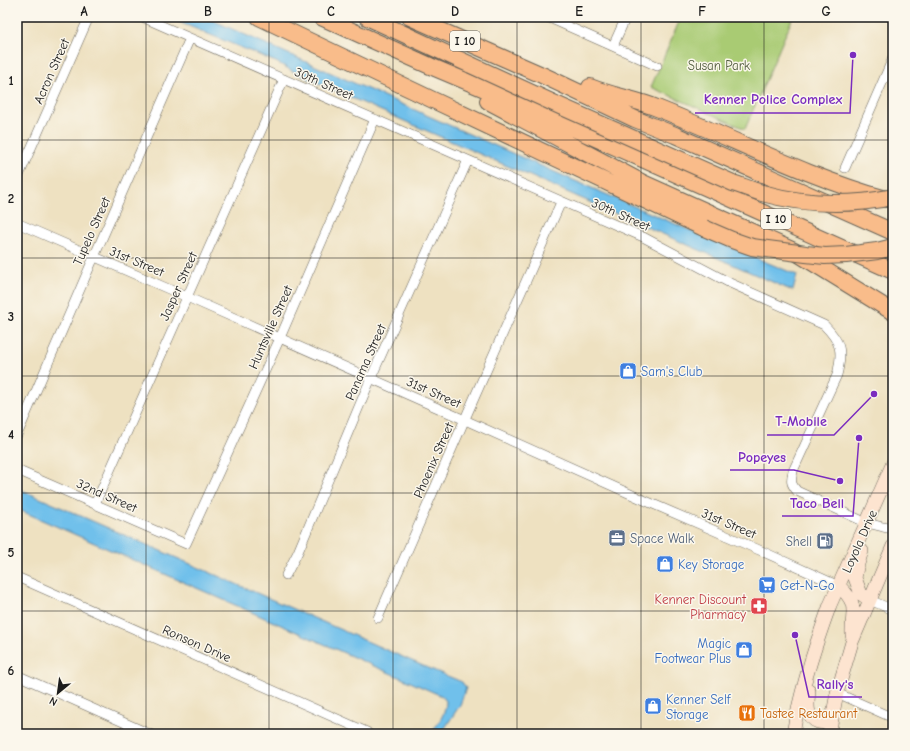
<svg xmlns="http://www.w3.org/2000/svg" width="910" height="751" font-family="'Comic Neue',sans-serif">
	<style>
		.green { fill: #a9cb73; stroke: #627448 }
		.water { fill: #70c0eb; stroke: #466e84 }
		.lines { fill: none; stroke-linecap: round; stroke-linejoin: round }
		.street-casing { stroke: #666156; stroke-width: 10 }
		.secondary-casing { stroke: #666156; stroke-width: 14 }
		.highway-casing { stroke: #666156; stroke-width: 18 }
		.street { stroke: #fff; stroke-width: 9 }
		.secondary { stroke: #fde4d0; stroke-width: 13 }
		.highway { stroke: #f9bc8a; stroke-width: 16 }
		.highway-bridge-casing { stroke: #666156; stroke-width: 18; stroke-linecap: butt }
		.highway-bridge { stroke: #f9bc8a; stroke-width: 16 }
		.grid { fill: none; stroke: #1c1c1c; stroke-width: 1; stroke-opacity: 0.55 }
		.labels { text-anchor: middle; stroke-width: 3; stroke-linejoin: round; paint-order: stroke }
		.shield { fill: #fbf7ec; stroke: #5f5e5a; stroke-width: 1 }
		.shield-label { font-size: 12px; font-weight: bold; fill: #1c1c1c }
		.park-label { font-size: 13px; fill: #4d593a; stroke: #fbf7ec }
		.street-label { font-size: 13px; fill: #1c1c1c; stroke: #fbf7ec }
		.shop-label { font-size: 13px; fill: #366cbe; stroke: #fbf7ec; text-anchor: start }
		.service-label { font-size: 13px; fill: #4e5e75; stroke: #fbf7ec; text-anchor: start }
		.health-label { font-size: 13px; fill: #be3a42; stroke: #fbf7ec; text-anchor: end }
		.food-label { font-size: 13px; fill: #c56008; stroke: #fbf7ec; text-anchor: start }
		.leader { fill: none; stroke: #7b2cbf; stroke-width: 1.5 }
		.callout-dot { fill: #7b2cbf; stroke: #fbf7ec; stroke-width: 1.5 }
		.callout-label { font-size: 14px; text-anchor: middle; font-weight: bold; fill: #7b2cbf; stroke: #fbf7ec; stroke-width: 3; stroke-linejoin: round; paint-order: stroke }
		.neatline { fill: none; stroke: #1c1c1c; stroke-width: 1.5 }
		.grid-label { font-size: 13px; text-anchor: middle; font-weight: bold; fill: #1c1c1c }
	</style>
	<rect width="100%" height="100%" fill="#fbf7ec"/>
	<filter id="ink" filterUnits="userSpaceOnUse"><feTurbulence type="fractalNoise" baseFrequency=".025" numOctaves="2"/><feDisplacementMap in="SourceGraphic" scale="8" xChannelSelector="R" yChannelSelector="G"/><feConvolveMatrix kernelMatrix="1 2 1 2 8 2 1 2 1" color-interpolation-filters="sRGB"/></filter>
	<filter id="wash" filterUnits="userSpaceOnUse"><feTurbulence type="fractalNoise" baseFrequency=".012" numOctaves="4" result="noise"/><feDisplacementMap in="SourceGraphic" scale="16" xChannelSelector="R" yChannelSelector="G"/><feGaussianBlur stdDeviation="0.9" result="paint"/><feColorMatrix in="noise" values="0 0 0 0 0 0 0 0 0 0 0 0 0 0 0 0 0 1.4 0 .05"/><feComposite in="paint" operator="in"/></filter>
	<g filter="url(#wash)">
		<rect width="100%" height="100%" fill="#eee1c1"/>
		<path class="green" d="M 681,17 L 793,17 L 745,129 L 651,87 Z"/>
		<path class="water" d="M 167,17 L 205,17 L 566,177 L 694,232 L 797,275 L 793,291 L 306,78 L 276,62 Z
			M 17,488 L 421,665 L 462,682 L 466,688 L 460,705 L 441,734 L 431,734 C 438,723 446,714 446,701 L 442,696 L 17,509 Z"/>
	</g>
	<g filter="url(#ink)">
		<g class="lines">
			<defs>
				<path id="street" d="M 142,17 L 468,160 L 643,237 L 730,283 L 824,325 C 841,342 843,351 837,375 L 793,471 C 791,481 790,483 797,491 L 867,523 L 883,527 L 893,529
					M 547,17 L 657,66
					M 613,46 L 626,17
					M 845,168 L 893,58
					M 17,180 L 89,17
					M 17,223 L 187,297 L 465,420 L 646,501 L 757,549 L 839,586
					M 17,435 L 94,257 L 190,38
					M 17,470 L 186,544 L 280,338 L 375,119
					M 95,504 L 284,79
					M 286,575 L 298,552 L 371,378 L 468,160
					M 17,577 L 367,732 L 366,734
					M 870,600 L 893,610
					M 378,618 L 468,412 L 561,202
					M 17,675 L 150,734
					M 837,693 L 893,718"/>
				<path id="secondary" d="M 862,551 L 857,567 L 855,578 L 861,594 L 870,600
					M 839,586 C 860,606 851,610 852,635
					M 809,691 C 808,701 805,718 818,722 C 822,723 827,722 831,722
					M 793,734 C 800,691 815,646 830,605 L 893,463
					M 829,734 L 837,693 L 852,642 L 893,546"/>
				<path id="highway" d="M 259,17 L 433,100 L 704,228
					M 321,17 L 430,66 L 506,98 L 893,271
					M 367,17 L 471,65
					M 410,17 L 542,75 L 635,119 L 675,135 L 893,232
					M 590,87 C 612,96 635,99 657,108 C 733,138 806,177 886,199
					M 488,101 L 643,183 L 794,251 L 893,312"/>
			</defs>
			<use href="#street" class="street-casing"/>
			<use href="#secondary" class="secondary-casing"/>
			<use href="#highway" class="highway-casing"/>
			<use href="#street" class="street"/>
			<use href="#secondary" class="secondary"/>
			<use href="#highway" class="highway"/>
			<defs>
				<path id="highway-bridge" d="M 471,65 L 560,106 L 733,183 C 742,186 752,190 762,193 C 805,205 850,206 893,197
					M 704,228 L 732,240 L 752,247 L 806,254 L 825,256 L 846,255 L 877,251 L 893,247"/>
			</defs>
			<use href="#highway-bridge" class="highway-bridge-casing"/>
			<use href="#highway-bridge" class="highway-bridge"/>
		</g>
	</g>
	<path class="grid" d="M 146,17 L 146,734M 269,17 L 269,734M 393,17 L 393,734M 517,17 L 517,734M 641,17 L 641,734M 764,17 L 764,734M 17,140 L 893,140M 17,258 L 893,258M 17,376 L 893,376M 17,493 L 893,493M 17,611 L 893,611"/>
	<defs>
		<symbol id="shop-square" viewBox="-11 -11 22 22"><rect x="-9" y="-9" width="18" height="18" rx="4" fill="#3f7fe0" stroke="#fbf7ec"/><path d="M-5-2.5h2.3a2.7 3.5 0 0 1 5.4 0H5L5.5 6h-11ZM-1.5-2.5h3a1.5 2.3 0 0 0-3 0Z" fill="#fff"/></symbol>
		<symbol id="office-square" viewBox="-11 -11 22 22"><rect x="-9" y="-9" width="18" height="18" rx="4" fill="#5c6f8a" stroke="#fbf7ec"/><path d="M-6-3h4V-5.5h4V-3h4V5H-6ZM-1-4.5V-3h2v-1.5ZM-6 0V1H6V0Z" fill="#fff"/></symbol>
		<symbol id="fuel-square" viewBox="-11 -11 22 22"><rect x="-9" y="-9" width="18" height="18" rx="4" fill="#5c6f8a" stroke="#fbf7ec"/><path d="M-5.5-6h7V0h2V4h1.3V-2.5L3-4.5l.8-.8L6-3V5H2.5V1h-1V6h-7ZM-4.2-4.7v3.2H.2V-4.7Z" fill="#fff"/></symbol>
		<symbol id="supermarket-square" viewBox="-11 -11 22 22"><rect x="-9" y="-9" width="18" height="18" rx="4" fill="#3f7fe0" stroke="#fbf7ec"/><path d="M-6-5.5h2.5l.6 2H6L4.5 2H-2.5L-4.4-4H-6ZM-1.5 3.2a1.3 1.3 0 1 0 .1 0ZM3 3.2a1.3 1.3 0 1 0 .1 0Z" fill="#fff"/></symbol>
		<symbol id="pharmacy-square" viewBox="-11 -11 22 22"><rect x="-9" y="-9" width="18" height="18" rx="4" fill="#e0444e" stroke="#fbf7ec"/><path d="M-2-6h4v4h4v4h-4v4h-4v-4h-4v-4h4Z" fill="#fff"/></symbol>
		<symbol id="restaurant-square" viewBox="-11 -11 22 22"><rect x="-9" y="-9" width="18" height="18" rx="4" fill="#e8710a" stroke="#fbf7ec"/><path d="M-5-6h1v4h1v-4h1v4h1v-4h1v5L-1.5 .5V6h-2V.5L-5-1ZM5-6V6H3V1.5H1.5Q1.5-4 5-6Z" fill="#fff"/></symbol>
	</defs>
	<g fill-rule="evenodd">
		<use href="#shop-square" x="618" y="361" width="20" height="20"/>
		<use href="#office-square" x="607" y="528" width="20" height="20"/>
		<use href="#fuel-square" x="815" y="531" width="20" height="20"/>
		<use href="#shop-square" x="655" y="554" width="20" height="20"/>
		<use href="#supermarket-square" x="757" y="575" width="20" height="20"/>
		<use href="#pharmacy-square" x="749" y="596" width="20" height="20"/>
		<use href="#shop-square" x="734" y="640" width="20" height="20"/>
		<use href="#shop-square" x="643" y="696" width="20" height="20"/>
		<use href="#restaurant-square" x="737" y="703" width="20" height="20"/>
	</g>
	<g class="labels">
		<g class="shield">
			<rect x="450" y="31" width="30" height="20" rx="3"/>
			<rect x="761" y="209" width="30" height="20" rx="3"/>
		</g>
		<g class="shield-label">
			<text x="465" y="45">I 10</text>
			<text x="776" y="223">I 10</text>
		</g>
		<g class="park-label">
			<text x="719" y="70">Susan Park</text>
		</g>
		<g class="street-label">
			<text transform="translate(51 71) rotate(-66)" y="5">Acron Street</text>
			<text transform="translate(324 83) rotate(24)" y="5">30th Street</text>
			<text transform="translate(621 214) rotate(24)" y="5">30th Street</text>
			<text transform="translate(91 231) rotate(-66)" y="5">Tupelo Street</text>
			<text transform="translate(137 261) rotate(23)" y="5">31st Street</text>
			<text transform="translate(178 286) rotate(-66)" y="5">Jasper Street</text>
			<text transform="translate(270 327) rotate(-66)" y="5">Huntsville Street</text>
			<text transform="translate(365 362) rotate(-66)" y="5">Panama Street</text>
			<text transform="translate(434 392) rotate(24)" y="5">31st Street</text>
			<text transform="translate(433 460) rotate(-66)" y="5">Phoenix Street</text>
			<text transform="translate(107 495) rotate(24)" y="5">32nd Street</text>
			<text transform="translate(729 523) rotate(23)" y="5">31st Street</text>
			<text transform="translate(859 541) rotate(-66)" y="5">Loyola Drive</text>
			<text transform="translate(197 643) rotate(24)" y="5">Ronson Drive</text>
		</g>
		<g class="shop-label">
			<text x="641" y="376">Sam's Club</text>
			<text x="678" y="569">Key Storage</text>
			<text x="780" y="590">Get-N-Go</text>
			<text x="731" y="648" text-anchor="end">Magic<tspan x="731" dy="15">Footwear Plus</tspan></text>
			<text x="666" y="704">Kenner Self<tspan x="666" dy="15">Storage</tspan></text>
		</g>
		<g class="service-label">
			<text x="630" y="543">Space Walk</text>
			<text x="812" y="546" text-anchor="end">Shell</text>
		</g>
		<g class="health-label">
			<text x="746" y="604">Kenner Discount<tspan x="746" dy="15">Pharmacy</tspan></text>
		</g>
		<g class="food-label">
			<text x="760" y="718">Tastee Restaurant</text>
		</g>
	</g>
	<path class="leader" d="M853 55L850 113H695M874 394L834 435H767M840 481L794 470H730M859 438L853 516H782M795 635L809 697H862"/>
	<g class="callout-dot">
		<circle cx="853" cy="55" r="4"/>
		<circle cx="874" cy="394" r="4"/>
		<circle cx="840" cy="481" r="4"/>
		<circle cx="859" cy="438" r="4"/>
		<circle cx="795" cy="635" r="4"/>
	</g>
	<g class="callout-label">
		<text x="773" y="104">Kenner Police Complex</text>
		<text x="801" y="426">T-Mobile</text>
		<text x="762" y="462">Popeyes</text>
		<text x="817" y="508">Taco Bell</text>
		<text x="835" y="689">Rally's</text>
	</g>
	<rect width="910" height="751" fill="none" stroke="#fbf7ec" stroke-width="44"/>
	<g transform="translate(58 693) rotate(209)" stroke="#fbf7ec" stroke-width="3" paint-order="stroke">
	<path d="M0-3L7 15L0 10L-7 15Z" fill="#1c1c1c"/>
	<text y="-6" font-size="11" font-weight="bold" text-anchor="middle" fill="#1c1c1c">N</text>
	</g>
	<rect x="22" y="22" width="866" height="707" class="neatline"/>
	<g class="grid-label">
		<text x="84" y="16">A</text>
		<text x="208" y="16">B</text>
		<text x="331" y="16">C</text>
		<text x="455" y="16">D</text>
		<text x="579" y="16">E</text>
		<text x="702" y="16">F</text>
		<text x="826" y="16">G</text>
		<text x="11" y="85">1</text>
		<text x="11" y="203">2</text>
		<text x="11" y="321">3</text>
		<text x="11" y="439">4</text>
		<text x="11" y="557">5</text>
		<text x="11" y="675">6</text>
	</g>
</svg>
